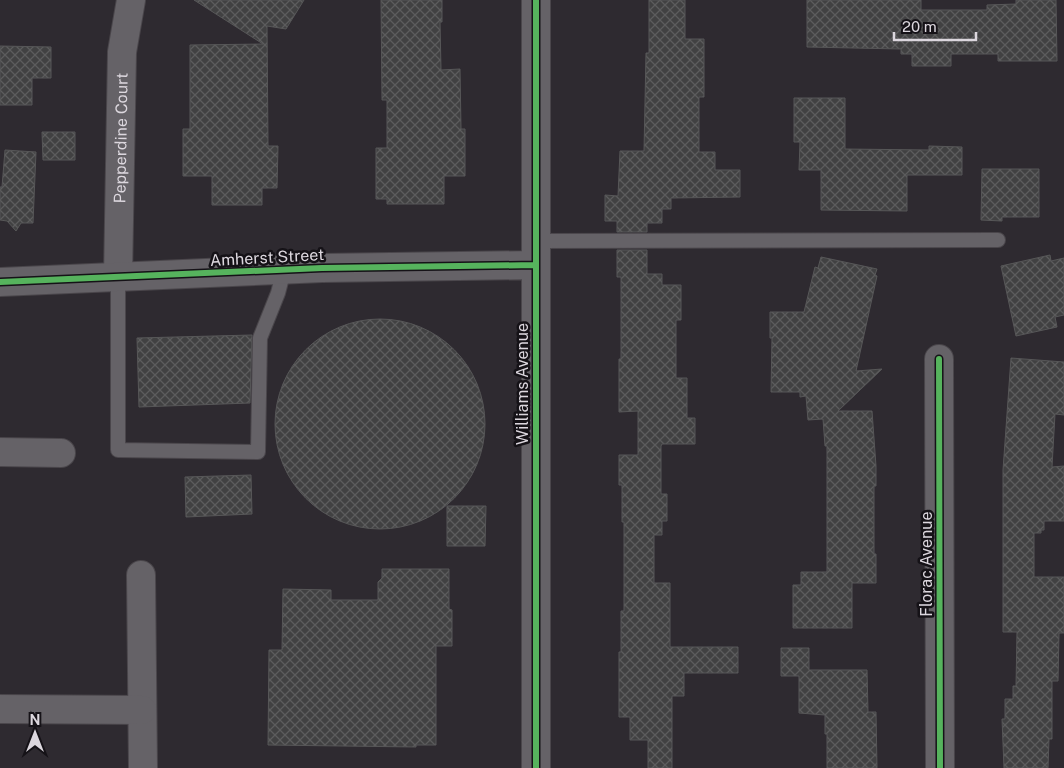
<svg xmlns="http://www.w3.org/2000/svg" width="1064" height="768" font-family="'Public Sans',sans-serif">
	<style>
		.building { fill: url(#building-cross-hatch); stroke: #575758 }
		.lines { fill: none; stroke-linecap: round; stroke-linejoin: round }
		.lane-casing { stroke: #4a464b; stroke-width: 16 }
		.street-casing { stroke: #4a464b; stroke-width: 30 }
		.secondary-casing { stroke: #4a464b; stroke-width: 30 }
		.lane { stroke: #656267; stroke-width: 14 }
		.street { stroke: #656267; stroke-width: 28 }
		.secondary { stroke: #656267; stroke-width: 28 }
		.cycleway-casing { stroke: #151217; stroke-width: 9 }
		.cycleway { stroke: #56b35d; stroke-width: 6 }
		.labels { text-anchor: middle; stroke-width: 5; stroke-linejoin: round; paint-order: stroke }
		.street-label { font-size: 16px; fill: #dcd7de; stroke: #151217 }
	</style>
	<defs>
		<pattern id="building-cross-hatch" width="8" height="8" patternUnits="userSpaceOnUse" patternTransform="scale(1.25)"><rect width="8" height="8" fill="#414142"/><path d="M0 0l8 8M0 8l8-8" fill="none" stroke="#5c5c5d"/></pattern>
	</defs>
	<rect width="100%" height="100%" fill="#2e2a30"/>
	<path class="building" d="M 194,0 L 304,0 L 286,29 L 267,26 L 268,146 L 278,146 L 277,188 L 262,188 L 262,205 L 212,205 L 212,176 L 183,176 L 183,129 L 190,129 L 190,45 L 263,44 Z
		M 381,0 L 442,0 L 442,22 L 440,22 L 441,70 L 460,69 L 461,129 L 465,129 L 465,176 L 444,176 L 444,204 L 387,204 L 387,199 L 376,199 L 376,148 L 387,148 L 387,100 L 382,100 Z
		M 649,0 L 685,0 L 685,39 L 704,39 L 704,97 L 699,97 L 699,152 L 715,152 L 715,170 L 740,170 L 740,197 L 671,198 L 671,209 L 662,209 L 662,223 L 647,223 L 647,232 L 617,232 L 617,221 L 605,221 L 605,195 L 618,196 L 620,151 L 644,151 L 646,53 L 649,53 Z
		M 807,0 L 921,0 L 921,10 L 987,10 L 987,5 L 1016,4 L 1016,0 L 1056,0 L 1057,61 L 998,61 L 998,54 L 951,54 L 951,66 L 912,66 L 912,54 L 901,54 L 901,49 L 807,47 Z
		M 0,46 L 51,47 L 51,78 L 32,78 L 32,105 L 0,105 Z
		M 794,98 L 845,98 L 845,149 L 929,150 L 929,146 L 962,147 L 962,175 L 907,175 L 907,211 L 821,210 L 821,170 L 799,170 L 800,142 L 794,142 Z
		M 42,132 L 75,132 L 75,160 L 43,160 Z
		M 5,150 L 36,152 L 33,223 L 21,223 L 16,231 L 7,221 L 0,220 L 0,187 L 2,187 Z
		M 982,169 L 1039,169 L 1039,217 L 1002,217 L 1002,221 L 981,220 Z
		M 617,250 L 647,250 L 647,274 L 662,274 L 662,285 L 681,285 L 681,320 L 676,320 L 676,378 L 687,378 L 687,418 L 695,418 L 695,444 L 662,444 L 661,446 L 661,494 L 667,494 L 667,521 L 662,521 L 662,535 L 654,535 L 654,583 L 670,583 L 670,647 L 738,647 L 738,673 L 684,673 L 684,696 L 672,696 L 672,768 L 648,768 L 648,740 L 630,740 L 630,717 L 619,717 L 619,652 L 621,652 L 621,611 L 624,611 L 624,522 L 622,522 L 622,485 L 619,485 L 619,455 L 638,455 L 638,411 L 619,412 L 619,359 L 621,359 L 621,277 L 617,277 Z
		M 1050,255 L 1051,261 L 1064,258 L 1064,315 L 1055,317 L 1057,327 L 1016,336 L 1001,266 Z
		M 821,257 L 877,269 L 875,275 L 877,276 L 856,371 L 882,369 L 838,411 L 872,411 L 876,466 L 876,486 L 874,486 L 874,554 L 876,554 L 876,583 L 852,583 L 852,628 L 793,628 L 793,585 L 801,585 L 801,572 L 827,572 L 827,446 L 825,446 L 823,419 L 808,420 L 806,396 L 800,397 L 800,392 L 771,392 L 772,338 L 770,338 L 770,312 L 804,312 L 815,267 L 818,268 Z
		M275 424a105 105 0 1 1 210 0a105 105 0 1 1-210 0Z
		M 252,335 L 250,403 L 139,407 L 137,338 Z
		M 1011,358 L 1064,362 L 1064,415 L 1055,414 L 1052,467 L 1064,466 L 1064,521 L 1044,521 L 1044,530 L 1041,530 L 1041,533 L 1034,533 L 1034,577 L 1064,577 L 1064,633 L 1059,633 L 1058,681 L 1052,681 L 1052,739 L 1049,739 L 1048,768 L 1004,768 L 1002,719 L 1005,719 L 1005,699 L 1013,699 L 1013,686 L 1016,686 L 1017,632 L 1003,632 L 1003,470 Z
		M 251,475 L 252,514 L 186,517 L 185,477 Z
		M 447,506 L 486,506 L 485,546 L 447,546 Z
		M 382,569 L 449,569 L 449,609 L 452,610 L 452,646 L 436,646 L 436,745 L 416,745 L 416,747 L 268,745 L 269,650 L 282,650 L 283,589 L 331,590 L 331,600 L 378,600 L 378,582 L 382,578 Z
		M 781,648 L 809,648 L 809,670 L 867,670 L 868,712 L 876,712 L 877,768 L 827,768 L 827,734 L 825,734 L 825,715 L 799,713 L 799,676 L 781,676 Z"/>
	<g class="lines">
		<defs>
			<path id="lane" d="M 536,241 L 998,240
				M 118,277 L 118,450 L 258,452 L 260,338 L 278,293 L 284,270"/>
			<g id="street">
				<path id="s1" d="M 118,277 L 122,52 L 131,0"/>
				<path d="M 939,359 L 940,768"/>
				<path d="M 0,452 L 61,453"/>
				<path d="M 141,575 L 143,768"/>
				<path d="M 0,709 L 142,710"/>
			</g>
			<path id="secondary" d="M 536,0 L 536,768
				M 0,282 L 322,268 L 535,265"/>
		</defs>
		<use href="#lane" class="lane-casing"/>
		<use href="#street" class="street-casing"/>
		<use href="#secondary" class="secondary-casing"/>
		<use href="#lane" class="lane"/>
		<use href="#street" class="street"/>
		<use href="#secondary" class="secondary"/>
		<defs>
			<path id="cycleway" d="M 536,0 L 536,768
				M 0,282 L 322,268 L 535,265
				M 939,359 L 940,768"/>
		</defs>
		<use href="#cycleway" class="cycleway-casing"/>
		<use href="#cycleway" class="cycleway"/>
	</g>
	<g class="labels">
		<g class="street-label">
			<text dy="6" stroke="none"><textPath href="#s1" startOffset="139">Pepperdine Court</textPath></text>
			<text transform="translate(267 257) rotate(-3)" y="6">Amherst Street</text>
			<text transform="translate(522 384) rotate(-90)" y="6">Williams Avenue</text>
			<text transform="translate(926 564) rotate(-90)" y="6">Florac Avenue</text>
		</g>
	</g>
	<g transform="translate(35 733)" stroke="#151217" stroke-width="4" paint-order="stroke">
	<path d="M0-4L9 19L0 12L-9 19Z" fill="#dcd7de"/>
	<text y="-8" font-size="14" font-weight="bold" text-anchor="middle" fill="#dcd7de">N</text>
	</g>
	<path d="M894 32v8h82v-8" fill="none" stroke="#dcd7de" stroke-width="2.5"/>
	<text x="902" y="32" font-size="15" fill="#dcd7de" stroke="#151217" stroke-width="4" paint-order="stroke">20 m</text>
</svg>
